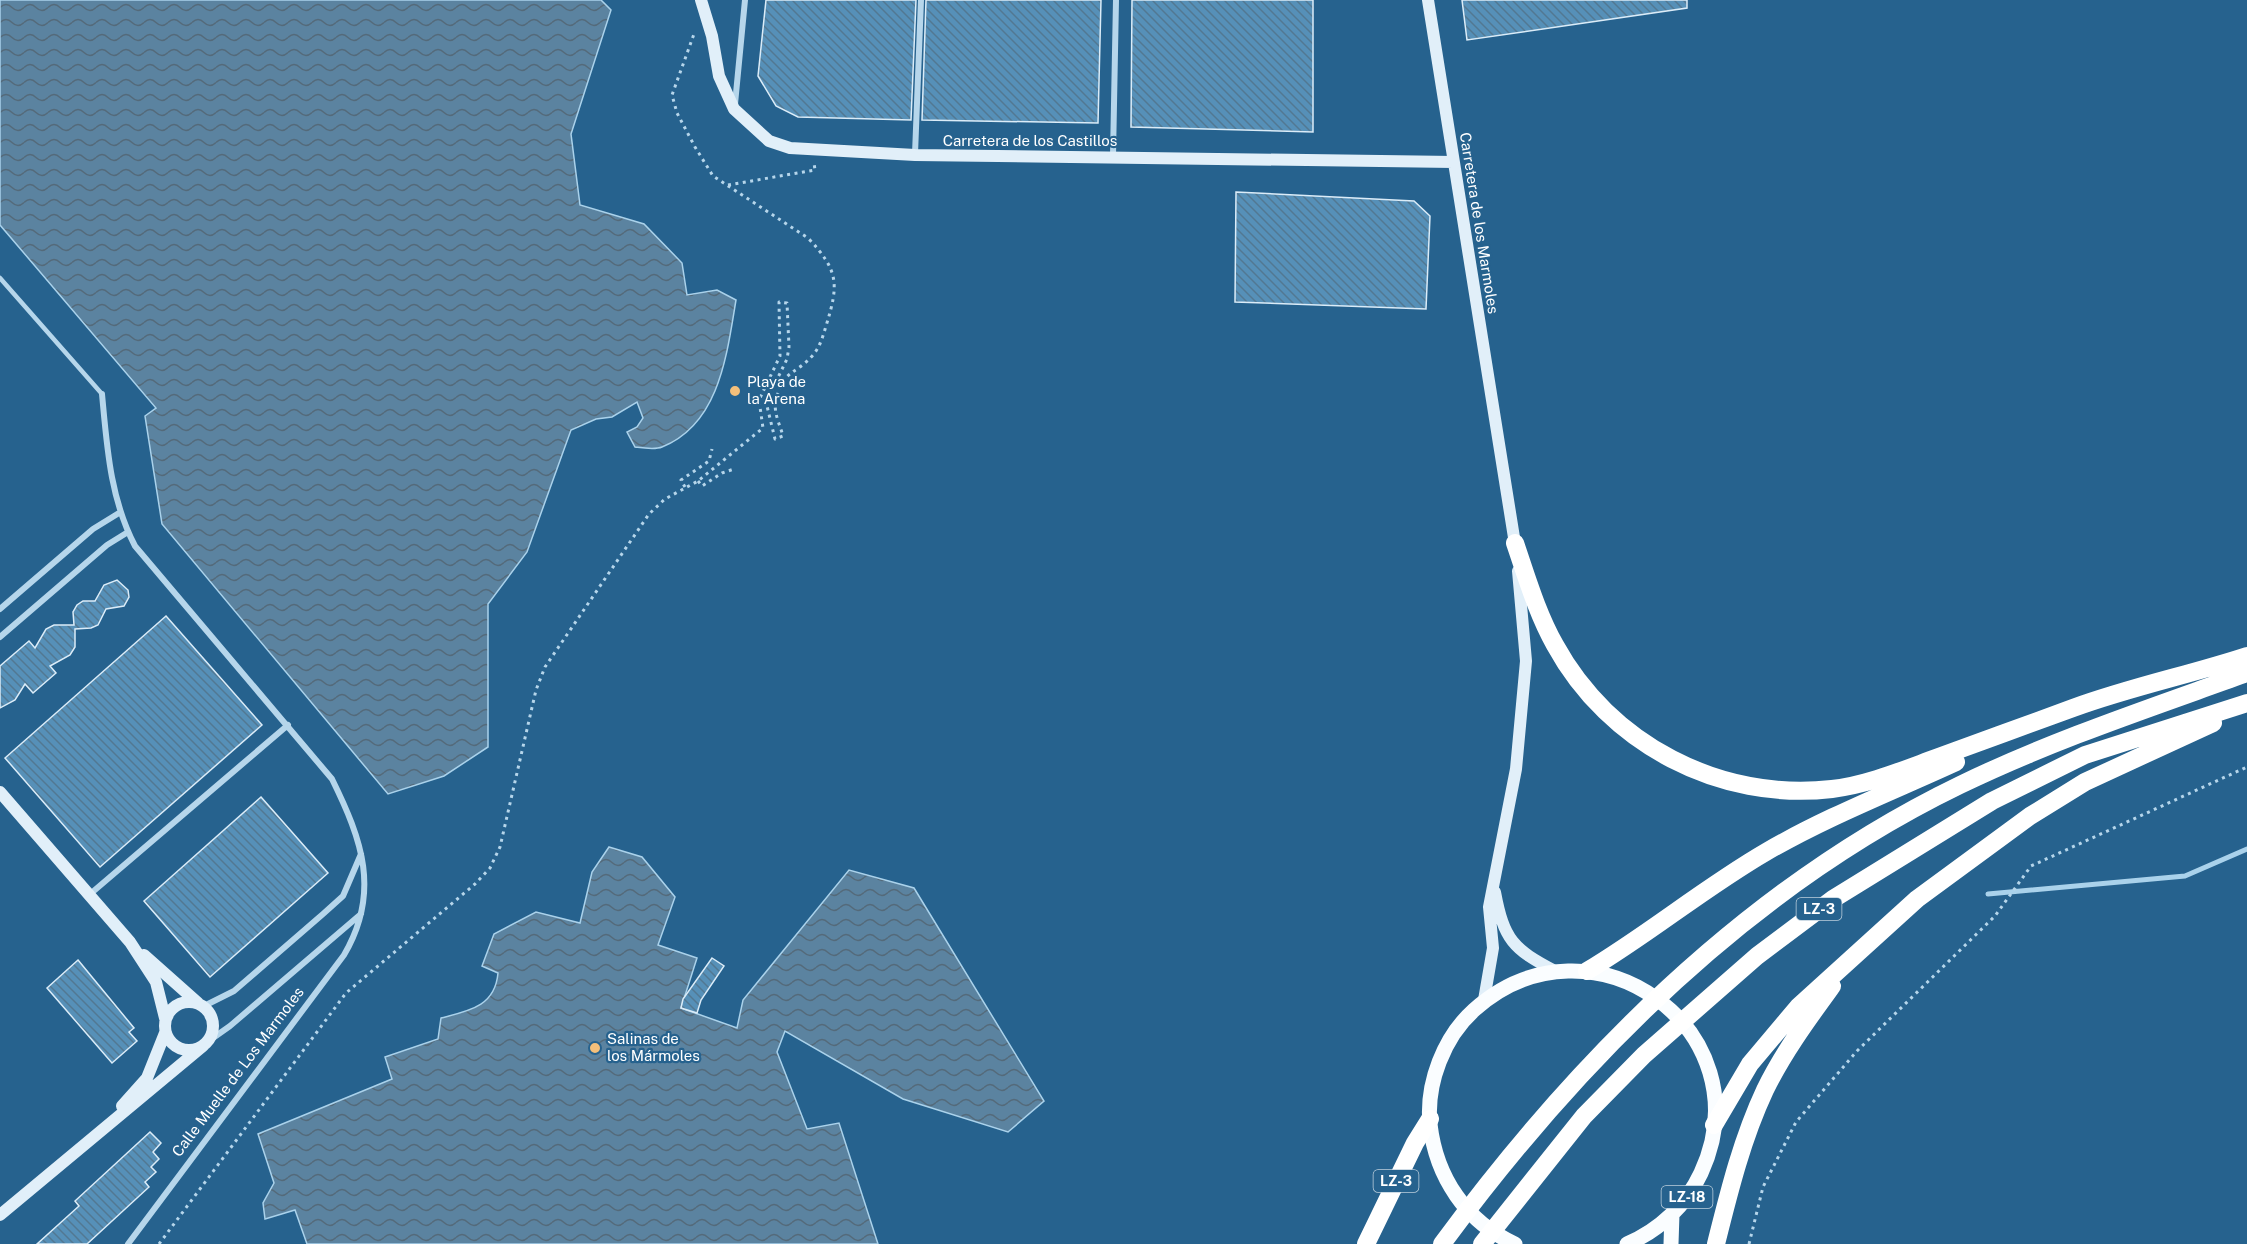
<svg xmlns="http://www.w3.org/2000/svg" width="2247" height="1244" font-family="'Public Sans',sans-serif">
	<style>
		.water { fill: url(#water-waves); stroke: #aad2eb; stroke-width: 1.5 }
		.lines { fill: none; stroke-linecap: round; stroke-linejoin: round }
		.stream { stroke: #aad2eb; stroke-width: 5 }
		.building { fill: url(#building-back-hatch); stroke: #dbecf8; stroke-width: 1.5 }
		.path { stroke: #b6d6eb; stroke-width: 3; stroke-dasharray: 3 4.5; stroke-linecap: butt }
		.lane { stroke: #b6d6eb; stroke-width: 4.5 }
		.street { stroke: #b6d6eb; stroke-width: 6 }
		.secondary { stroke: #e1eff9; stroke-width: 12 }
		.primary { stroke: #fafdff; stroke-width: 15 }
		.highway { stroke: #fff; stroke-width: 18 }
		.poi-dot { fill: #f4c07b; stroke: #26628e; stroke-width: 2 }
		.labels { text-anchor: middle; stroke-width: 4.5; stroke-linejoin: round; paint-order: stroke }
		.shield { fill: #26628e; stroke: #bed0dd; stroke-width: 1.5 }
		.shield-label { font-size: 14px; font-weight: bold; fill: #fff }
		.street-label { font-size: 15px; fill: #fff; stroke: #26628e }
		.poi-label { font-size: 15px; fill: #fff; stroke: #26628e; text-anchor: start }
	</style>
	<defs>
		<pattern id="water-waves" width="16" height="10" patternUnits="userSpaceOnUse" patternTransform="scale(1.5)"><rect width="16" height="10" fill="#5b83a0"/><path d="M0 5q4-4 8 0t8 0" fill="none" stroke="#546a7a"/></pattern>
		<pattern id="building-back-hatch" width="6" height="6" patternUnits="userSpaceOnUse" patternTransform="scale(1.5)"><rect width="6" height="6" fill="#5690b8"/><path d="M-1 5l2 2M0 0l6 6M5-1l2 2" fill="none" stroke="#527892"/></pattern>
	</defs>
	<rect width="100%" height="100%" fill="#26628e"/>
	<path class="water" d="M 0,0 L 601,0 L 611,10 L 571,134 L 580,205 L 644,224 L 682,263 L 687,295 L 717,290 L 736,300 C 727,353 720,424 662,447 C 655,450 643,448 635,447 L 627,432 L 637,427 L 643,418 L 637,402 L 612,417 L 596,419 L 571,430 L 527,552 L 488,604 L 488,747 L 444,776 L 388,794 L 162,524 L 145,416 L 156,408 L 0,225 Z
		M 609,847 L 642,857 L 675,897 L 658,945 L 697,958 L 681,1008 L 737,1028 L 743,1000 L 849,870 L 914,888 L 1044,1101 L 1008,1132 L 903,1099 L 785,1031 L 777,1052 L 807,1129 L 839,1123 L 878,1244 L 307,1244 L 295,1210 L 265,1219 L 263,1203 L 274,1183 L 258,1134 L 392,1079 L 385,1057 L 438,1039 L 441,1018 C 468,1011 495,1007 498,973 L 482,966 L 494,934 L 536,912 L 580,923 L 592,872 Z"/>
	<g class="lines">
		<path class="stream" d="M 1988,894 L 2185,876 L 2247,849"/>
	</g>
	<path class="building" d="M 766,0 L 916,0 L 911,120 L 798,117 L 776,106 L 758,76 Z
		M 926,0 L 1101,0 L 1098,123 L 922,120 Z
		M 1132,0 L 1313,0 L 1313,132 L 1131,127 Z
		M 1462,0 L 1687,0 L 1687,8 L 1467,40 Z
		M 1236,192 L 1414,201 L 1430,216 L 1426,309 L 1235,302 Z
		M 117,580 L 128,590 L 129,597 L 124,606 L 106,609 L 98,625 L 91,628 L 75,629 L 75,647 L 70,655 L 50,666 L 56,673 L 33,693 L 25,684 L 15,700 L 0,708 L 0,666 L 29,641 L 35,648 L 46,629 L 54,625 L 74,625 L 73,612 L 77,605 L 83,601 L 95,601 L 104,585 Z
		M 166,616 L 262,725 L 100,867 L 5,758 Z
		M 261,797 L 328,873 L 210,977 L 144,901 Z
		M 712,958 L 724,966 L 701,1000 L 697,1013 L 681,1008 L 683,999 Z
		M 78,960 L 134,1028 L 129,1032 L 137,1041 L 112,1063 L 47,988 Z
		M 150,1132 L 161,1143 L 153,1152 L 159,1159 L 151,1167 L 156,1172 L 145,1182 L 149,1187 L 87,1244 L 37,1244 L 79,1206 L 75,1201 Z"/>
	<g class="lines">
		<path class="path" d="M 728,185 L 815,170 L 814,163
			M 698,481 L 702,486 L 722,473 L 734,469
			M 685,487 L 681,480 L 709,461 L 712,449
			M 159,1244 L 346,993 L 475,884 L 490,868 L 500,847 L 536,690 L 545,667 L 649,514 L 665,499 L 698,481 L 763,428 L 759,400 L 780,356 L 779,302 L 787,303 L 789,347 L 787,359 L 766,402 L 775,439 L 783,436 C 780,425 773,412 776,400 C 783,369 796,375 813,355 C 820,347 823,336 826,326 C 839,284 839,271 808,238 L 713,176 L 695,147 L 677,113 L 672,95 L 694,34
			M 1749,1244 L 1763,1187 L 1796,1122 L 1857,1051 L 1995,916 L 2031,866 L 2247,767"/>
		<path class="lane" d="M 0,278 L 102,394"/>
		<path class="street" d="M 735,104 L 745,0
			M 915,154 L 921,0
			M 1113,156 L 1116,0
			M 102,394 C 107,447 110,498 135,546 L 332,779 C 362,840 381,892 344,955 L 128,1244
			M 0,609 L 93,529 L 119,513
			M 0,637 L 107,545 L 128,532
			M 89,895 L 288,725
			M 204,1006 L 234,991 L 323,914 L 343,896 L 361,854
			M 203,1045 L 230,1026 L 361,914"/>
		<path class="secondary" d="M 701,0 L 712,36 L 719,76 L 734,109 L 769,141 L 790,148 L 915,155 L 1454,162
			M 1428,0 L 1516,550
			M 0,792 L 130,942 L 156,982 L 165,1018
			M 1495,892 C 1504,940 1513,949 1555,971
			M 144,955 L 198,1003
			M 1484,1000 L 1493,948 L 1489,907 L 1516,769 L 1526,661 L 1518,571
			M165 1026a24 24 0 1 1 48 0a24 24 0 1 1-48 0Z
			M 122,1106 L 147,1078 L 165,1033
			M 0,1215 L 203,1046"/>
		<path class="primary" d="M 1515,1244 C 1466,1222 1436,1177 1430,1124 C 1426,1083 1444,1037 1474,1010 C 1591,905 1767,1030 1701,1173 C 1686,1205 1660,1230 1627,1244
			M 1671,1244 L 1672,1214"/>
		<path class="highway" d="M 1515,543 C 1527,578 1537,613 1555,645 C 1609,744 1720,802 1832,789 C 1867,785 1903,770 1936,758 C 1982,741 2027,725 2073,708 C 2130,687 2189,675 2247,656
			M 1587,971 C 1649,934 1704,888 1766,852 C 1826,817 1893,791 1956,762
			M 1714,1125 L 1750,1064 L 1798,1007 L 1917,899 L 2030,816 L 2085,782 L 2213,723
			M 1366,1244 L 1415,1143 L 1430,1119
			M 1442,1244 C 1579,1058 1749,887 1960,785 C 2053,740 2150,708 2247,673
			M 1482,1244 L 1584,1116 L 1644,1055 L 1757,956 L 1833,899 L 1992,801 L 2085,755 L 2247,703
			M 1716,1244 C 1729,1192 1742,1139 1765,1090 C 1783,1053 1808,1019 1832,986"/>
	</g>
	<g class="poi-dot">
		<circle cx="735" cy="391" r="6"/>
		<circle cx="595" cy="1048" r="6"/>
	</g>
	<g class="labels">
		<g class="shield">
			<rect x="1796.5" y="898" width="45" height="22" rx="4.5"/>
			<rect x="1373.5" y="1170" width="45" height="22" rx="4.5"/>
			<rect x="1661.5" y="1186" width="51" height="22" rx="4.5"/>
		</g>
		<g class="shield-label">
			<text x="1819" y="914">LZ-3</text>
			<text x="1396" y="1186">LZ-3</text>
			<text x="1687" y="1202">LZ-18</text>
		</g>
		<g class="street-label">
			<text x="1030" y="146">Carretera de los Castillos</text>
			<text transform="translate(1479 223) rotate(81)" y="5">Carretera de los Marmoles</text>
			<text transform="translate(238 1072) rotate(-53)" y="5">Calle Muelle de Los Marmoles</text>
		</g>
		<g class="poi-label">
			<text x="747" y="387">Playa de<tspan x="747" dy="17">la Arena</tspan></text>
			<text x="607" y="1044">Salinas de<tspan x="607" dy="17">los Mármoles</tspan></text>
		</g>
	</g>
</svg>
